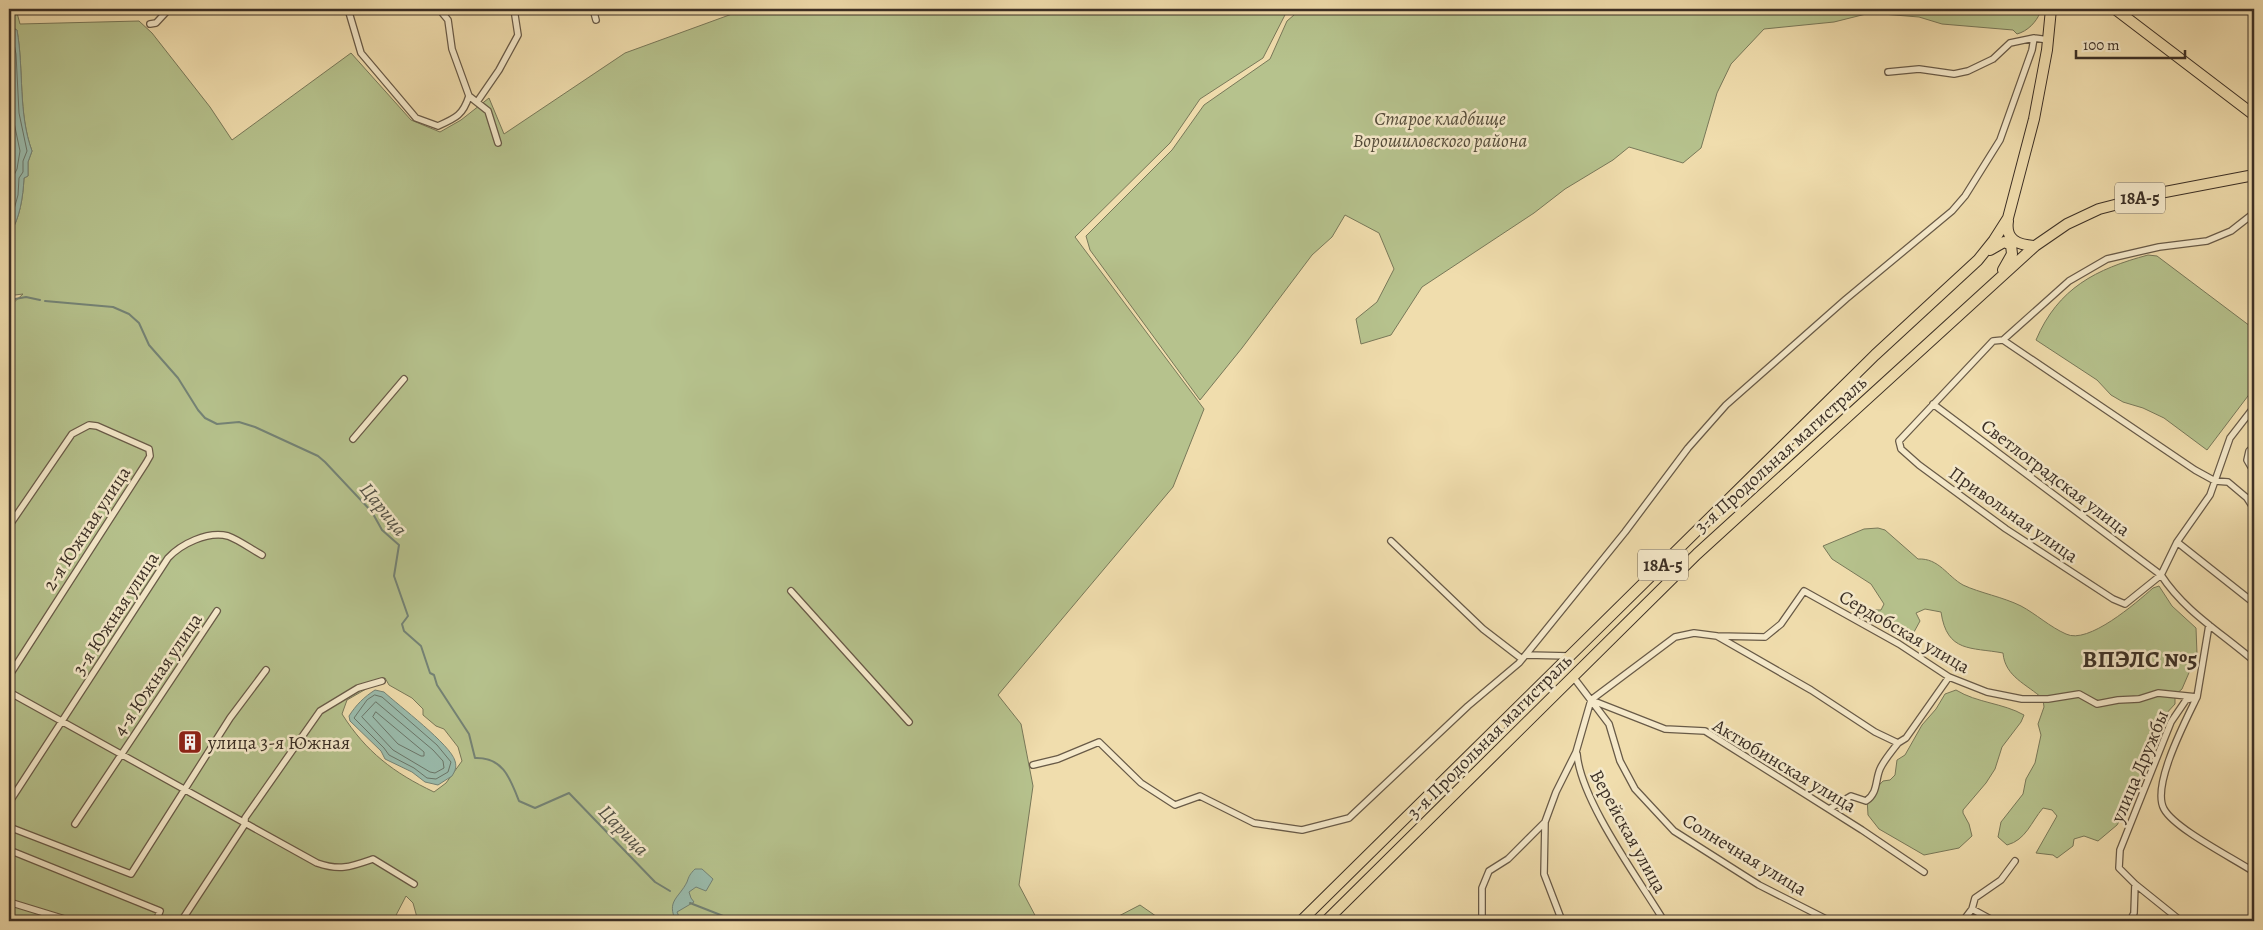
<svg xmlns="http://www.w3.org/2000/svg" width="2263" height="930" font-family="Alegreya,serif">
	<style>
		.green { fill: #b6c28d; stroke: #787859; fill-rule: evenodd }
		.water { fill: #9abbac; stroke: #748376 }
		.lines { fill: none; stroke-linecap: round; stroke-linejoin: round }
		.shore { stroke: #6a7568; stroke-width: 1 }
		.stream { stroke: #748376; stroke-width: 2 }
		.minor-casing { stroke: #685a47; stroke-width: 8 }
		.trunk-casing { stroke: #3b2f25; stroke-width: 12 }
		.minor { stroke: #f5e9ca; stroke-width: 5.5 }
		.trunk { stroke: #f0ddad; stroke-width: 10 }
		.labels { text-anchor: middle; stroke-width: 5; stroke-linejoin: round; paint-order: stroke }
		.shield { fill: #f5e9ca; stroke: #736756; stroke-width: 1 }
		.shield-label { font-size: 18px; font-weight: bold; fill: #3b2f25 }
		.park-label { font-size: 19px; font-style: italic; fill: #544c3a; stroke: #f5e9ca }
		.street-label { font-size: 19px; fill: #3b2f25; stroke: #f5e9ca }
		.poi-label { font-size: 19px; fill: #3b2f25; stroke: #f5e9ca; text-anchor: start }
		.water-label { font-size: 20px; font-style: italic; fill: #535247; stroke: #f5e9ca }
		.district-label { font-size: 24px; font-weight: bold; fill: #3b2f25; stroke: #f5e9ca }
	</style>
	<rect width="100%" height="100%" fill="#f0ddad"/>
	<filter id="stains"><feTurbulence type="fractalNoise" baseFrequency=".004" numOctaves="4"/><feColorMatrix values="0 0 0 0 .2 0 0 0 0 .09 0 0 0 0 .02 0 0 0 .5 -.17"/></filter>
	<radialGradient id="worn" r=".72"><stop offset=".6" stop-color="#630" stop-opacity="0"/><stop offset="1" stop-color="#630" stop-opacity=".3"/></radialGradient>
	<path class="green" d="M 9,9 L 16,9 L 20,24 L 139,21 L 152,33 L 210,107 L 232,140 L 351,53 L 411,120 L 440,132 L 461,120 L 489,98 L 504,134 L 625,53 L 732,14 L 733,9 L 1288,9 L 1263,58 L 1200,99 L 1170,143 L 1075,237 L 1204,409 L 1173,487 L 998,695 L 1021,724 L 1033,786 L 1019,885 L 1038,921 L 418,921 L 413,903 L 406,896 L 393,921 L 9,921 L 9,304 L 11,305 L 23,294 L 15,295 L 9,293 L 9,235 C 20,219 23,197 24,178 L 28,176 L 28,162 L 32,151 C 18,113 24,70 17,30 L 9,26 ZM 385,678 L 389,685 L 412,698 L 423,709 L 423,715 L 436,726 L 444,729 L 458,747 L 462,761 L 446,783 L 434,792 C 394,773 366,752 342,714 L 347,700 Z
		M 1296,9 L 2035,9 L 2040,13 C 2036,22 2028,31 2017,34 L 2013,30 L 1942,24 L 1919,17 L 1870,13 L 1834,22 L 1764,29 L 1731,64 L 1717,93 L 1701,148 L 1683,163 L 1629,147 L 1613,160 L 1565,189 L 1534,213 L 1422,287 L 1391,335 L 1361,344 L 1356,319 L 1377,302 L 1394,269 L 1379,233 L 1345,215 L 1332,237 L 1312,255 L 1242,348 L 1200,400 L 1090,250 L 1086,236 L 1172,150 L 1204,105 L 1270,59 L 1287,21 L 1294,15 Z
		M 2148,255 L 2157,256 L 2254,329 L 2254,388 L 2207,450 L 2164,418 L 2143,408 L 2123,402 L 2111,395 L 2097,380 L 2036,340 C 2058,288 2096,269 2148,255 Z
		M 1878,528 L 1885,530 L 1918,559 C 1939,558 1947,576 1963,585 C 1980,593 2003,597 2021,606 C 2036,614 2050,627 2066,634 C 2088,645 2136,603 2153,588 L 2159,586 L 2172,606 L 2196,628 L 2197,654 L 2182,689 L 2175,695 L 2175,704 L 2164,716 L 2157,735 L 2148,749 L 2149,762 L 2143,770 L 2142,781 L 2134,790 L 2127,808 L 2117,825 L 2098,841 L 2084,836 L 2074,839 L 2073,846 L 2057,858 L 2053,855 L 2036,853 L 2057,816 L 2052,810 L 2043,808 C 2031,822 2026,840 2007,845 L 1998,837 L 2001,822 L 2023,794 L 2026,779 L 2035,763 L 2041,735 L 2038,724 L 2044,707 L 2043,699 C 2027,684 2005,677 2003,653 C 1971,647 1947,653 1941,612 L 1925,609 L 1916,613 L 1920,621 L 1914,632 C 1891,632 1882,633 1873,610 L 1881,610 L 1884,604 L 1871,584 L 1832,559 L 1823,546 L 1864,529 Z
		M 1956,690 C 1977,703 2003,703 2024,715 L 2021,722 L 2002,747 L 1995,769 L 1986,783 L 1963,810 L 1963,813 L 1969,824 L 1972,836 L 1959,848 L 1924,855 L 1879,829 L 1868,815 L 1867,798 L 1883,781 L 1890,780 L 1895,775 L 1897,760 L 1905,755 L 1922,725 L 1936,709 L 1945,694 Z
		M 1140,905 L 1163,921 L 1114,921 L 1115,918 Z"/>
	<path class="water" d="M 9,26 L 17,30 C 24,70 18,113 32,151 L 28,162 L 28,176 L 24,178 C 23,197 20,219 9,235 Z
		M 375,690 L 384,692 C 398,705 451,745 455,761 C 457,767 455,771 452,776 L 438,785 L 425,782 L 412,772 L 385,759 L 381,751 L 350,721 L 349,716 C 356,705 364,697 375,690 Z
		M 695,869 L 702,869 L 713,879 L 706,891 L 696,887 L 689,892 L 691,898 L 694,902 L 677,912 L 681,921 L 676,921 C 666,901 679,898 687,882 C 689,876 690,874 695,869 Z"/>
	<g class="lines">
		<path class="shore" d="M 9,32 L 12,34 L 16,54 L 19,113 L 27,151 L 23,161 L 23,172 L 19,178 L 18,195 L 9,227
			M 9,50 L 12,113 L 20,151 L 17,169 L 13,177 L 12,194 L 9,206
			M 375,695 L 382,697 L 437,745 L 451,762 L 448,772 L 436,779 L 427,778 L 414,768 L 389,755 L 384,748 L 354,718 L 367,700 Z
			M 376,702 L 433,750 L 443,761 L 444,768 L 435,773 L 430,772 L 393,750 L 362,717 Z
			M 376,712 L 424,752 L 424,756 L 421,756 L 398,744 L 373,717 Z"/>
		<path class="stream" d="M 15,299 L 26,297 L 40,300
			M 45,301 L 113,307 L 129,314 L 139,323 L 149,345 L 178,378 L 198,410 L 205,418 L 217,424 L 239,422 L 255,427 L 318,456 L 325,462 L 372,512 L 382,530 L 399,545 L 394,576 L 408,616 L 402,624 L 404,631 L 421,646 L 430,673 L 434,675 L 437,685 L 469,734 L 475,758 C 503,757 510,778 519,801 L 535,808 L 569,793 L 655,882 L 670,891
			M 690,903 L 736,921"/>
		<defs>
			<path id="minor" d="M 348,9 L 361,53 L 416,118 L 438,126 C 456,118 463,115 469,96
				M 439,9 L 448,20 L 452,49 L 469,96 L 488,111 L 498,143
				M 593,9 L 596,20
				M 150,24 L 156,23 L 169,9
				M 1888,72 L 1919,69 L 1954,74 L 1968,71 L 1993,59 L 2010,43 L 2034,38 L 2049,40
				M 477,102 L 499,70 L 518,35 L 514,9
				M 2003,340 L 2069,281 L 2107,259 L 2159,247 L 2207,241 L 2231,231 L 2254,213
				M 1933,404 L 2161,575 L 2125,604 L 2113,599 L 2006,529 L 1919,465 L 1901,449 L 1899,441 L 1993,341 L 2003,340 L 2195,470 L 2215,481 L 2228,482 L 2247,498 L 2254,509
				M 2254,407 L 2230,438 L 2210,495 L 2177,542 L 2161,575 C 2185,612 2222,633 2254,661
				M 353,439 L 404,379
				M 2254,446 L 2249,451 L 2247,460 L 2254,472
				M 9,526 L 72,434 L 89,425 L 97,426 L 149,449 L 150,456 L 146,463 L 9,676
				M 1391,541 L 1483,629 L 1522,659
				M 2177,542 L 2254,603
				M 791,591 L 909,722
				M 1717,636 L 1765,637 L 1781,624 L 1804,591 L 1899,644 L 1949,677 L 1987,692 L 2022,699 L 2048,699 L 2079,694 L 2097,704 L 2118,700 L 2139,699 L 2158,693 L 2197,697 C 2186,720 2151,786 2164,809 C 2175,829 2233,858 2254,872
				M 1526,655 L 1570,656
				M 1574,678 L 1609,724 L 1620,761 L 1635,789 L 1674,831 L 1759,885 L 1830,921
				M 9,692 L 317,863 C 340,871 350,867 373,859 L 414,884
				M 1591,700 L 1665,729 L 1705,731 L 1862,830 L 1924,872
				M 1577,754 C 1581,801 1638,878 1664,921
				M 1033,765 L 1058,759 L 1099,742 L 1141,783 L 1175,805 L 1200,796 L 1254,823 L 1302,830 L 1349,818 L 1468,706 L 1519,663 L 1625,532 L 1688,448 L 1726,405 L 1846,299 L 1952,211 L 1965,196 L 2000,140 L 2032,50 L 2034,38
				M 12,798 L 168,558 C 181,544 207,531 228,536 C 239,540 251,549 262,555
				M 1829,809 L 1851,796 L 1866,801 C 1878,793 1875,781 1880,769 C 1884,760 1892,751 1898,743
				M 1545,822 L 1544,874 L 1562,921
				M 75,824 L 217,611
				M 9,827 L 131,874 L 230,718 L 266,670
				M 9,850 L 160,911 L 156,921
				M 2135,884 L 2181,921
				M 9,902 L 71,921
				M 1972,909 L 1994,921
				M 182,920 L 245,824 L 245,818 L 320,711 L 358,688 L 382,681
				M 1482,921 L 1482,888 L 1489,871 L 1508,859 L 1545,822 L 1556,792 L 1576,752 L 1591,700 L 1675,637 L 1694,633 L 1717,636 L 1811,690 L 1875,732 L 1898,743 L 1906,738 L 1949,677
				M 1963,921 L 1972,909 L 1975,898 L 2001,880 L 2015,861
				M 2130,921 L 2134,913 L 2135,884 L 2119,868 L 2120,850 L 2171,722 L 2186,700 L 2197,697 L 2209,625"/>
			<path id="trunk" d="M 2115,9 L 2254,115
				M 2008,221 C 2005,240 2018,245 2035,246
				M 1990,250 L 2004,242 L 2011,245 L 2012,254 L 2003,270
				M 1301,921 L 1875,355 L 1978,260 L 1994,240 L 2008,218 L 2034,119 L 2047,50 L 2051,9
				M 1326,921 L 1697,554 L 2035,246 L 2067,224 L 2099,209 L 2165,192 L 2254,175"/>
		</defs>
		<use href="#minor" class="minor-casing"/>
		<use href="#trunk" class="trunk-casing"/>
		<use href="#minor" class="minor"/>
		<use href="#trunk" class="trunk"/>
	</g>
	<defs>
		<symbol id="building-square" viewBox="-11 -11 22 22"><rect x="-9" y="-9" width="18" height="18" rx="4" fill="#8f2418" stroke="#f5e9ca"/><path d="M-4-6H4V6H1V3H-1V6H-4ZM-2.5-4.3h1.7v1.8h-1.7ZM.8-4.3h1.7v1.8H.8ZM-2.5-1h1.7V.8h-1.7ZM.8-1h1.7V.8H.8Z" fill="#fff"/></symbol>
	</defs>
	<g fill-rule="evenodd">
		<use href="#building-square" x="176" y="728" width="28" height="28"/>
	</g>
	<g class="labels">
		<g class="shield">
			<rect x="2115" y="182.5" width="50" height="31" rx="4"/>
			<rect x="1638" y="549.5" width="50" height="31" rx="4"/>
		</g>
		<g class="shield-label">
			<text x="2140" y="204">18А-5</text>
			<text x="1663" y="571">18А-5</text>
		</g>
		<g class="park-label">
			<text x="1440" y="125">Старое кладбище<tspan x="1440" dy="22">Ворошиловского района</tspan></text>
		</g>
		<g class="street-label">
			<text transform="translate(1780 454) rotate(-42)" y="7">3-я Продольная магистраль</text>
			<text transform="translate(2056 477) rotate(37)" y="7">Светлоградская улица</text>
			<text transform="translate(2014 514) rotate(35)" y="7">Привольная улица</text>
			<text transform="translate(86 528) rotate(-57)" y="7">2-я Южная улица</text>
			<text transform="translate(115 613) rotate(-57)" y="7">3-я Южная улица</text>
			<text transform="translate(1905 631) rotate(30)" y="7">Сердобская улица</text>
			<text transform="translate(157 674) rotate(-56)" y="7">4-я Южная улица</text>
			<text transform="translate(1489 736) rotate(-45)" y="7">3-я Продольная магистраль</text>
			<text transform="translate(1785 765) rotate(31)" y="7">Актюбинская улица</text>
			<text transform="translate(2139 766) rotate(-67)" y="7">улица Дружбы</text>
			<text transform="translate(1629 831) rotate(61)" y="7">Верейская улица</text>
			<text transform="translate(1745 854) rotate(31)" y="7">Солнечная улица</text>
		</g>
		<g class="poi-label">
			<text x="208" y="749">улица 3-я Южная</text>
		</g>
		<g class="water-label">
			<text transform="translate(384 509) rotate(51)" y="7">Царица</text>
			<text transform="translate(624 830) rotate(46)" y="7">Царица</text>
		</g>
		<g class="district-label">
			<text x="2140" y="667">ВПЭЛС №5</text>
		</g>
	</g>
	<rect width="2263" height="930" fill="none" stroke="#f0ddad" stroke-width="30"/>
	<rect x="10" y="10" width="2243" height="910" fill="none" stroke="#3b2f25" stroke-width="2.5"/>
	<rect x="15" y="15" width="2233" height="900" fill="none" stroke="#3b2f25"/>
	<path d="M2076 50v8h109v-8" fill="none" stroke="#3b2f25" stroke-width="2.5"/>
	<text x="2083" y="50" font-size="15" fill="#3b2f25" stroke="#f5e9ca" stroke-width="4" paint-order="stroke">100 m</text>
	<rect width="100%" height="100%" filter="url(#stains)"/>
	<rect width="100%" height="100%" fill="url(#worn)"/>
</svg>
